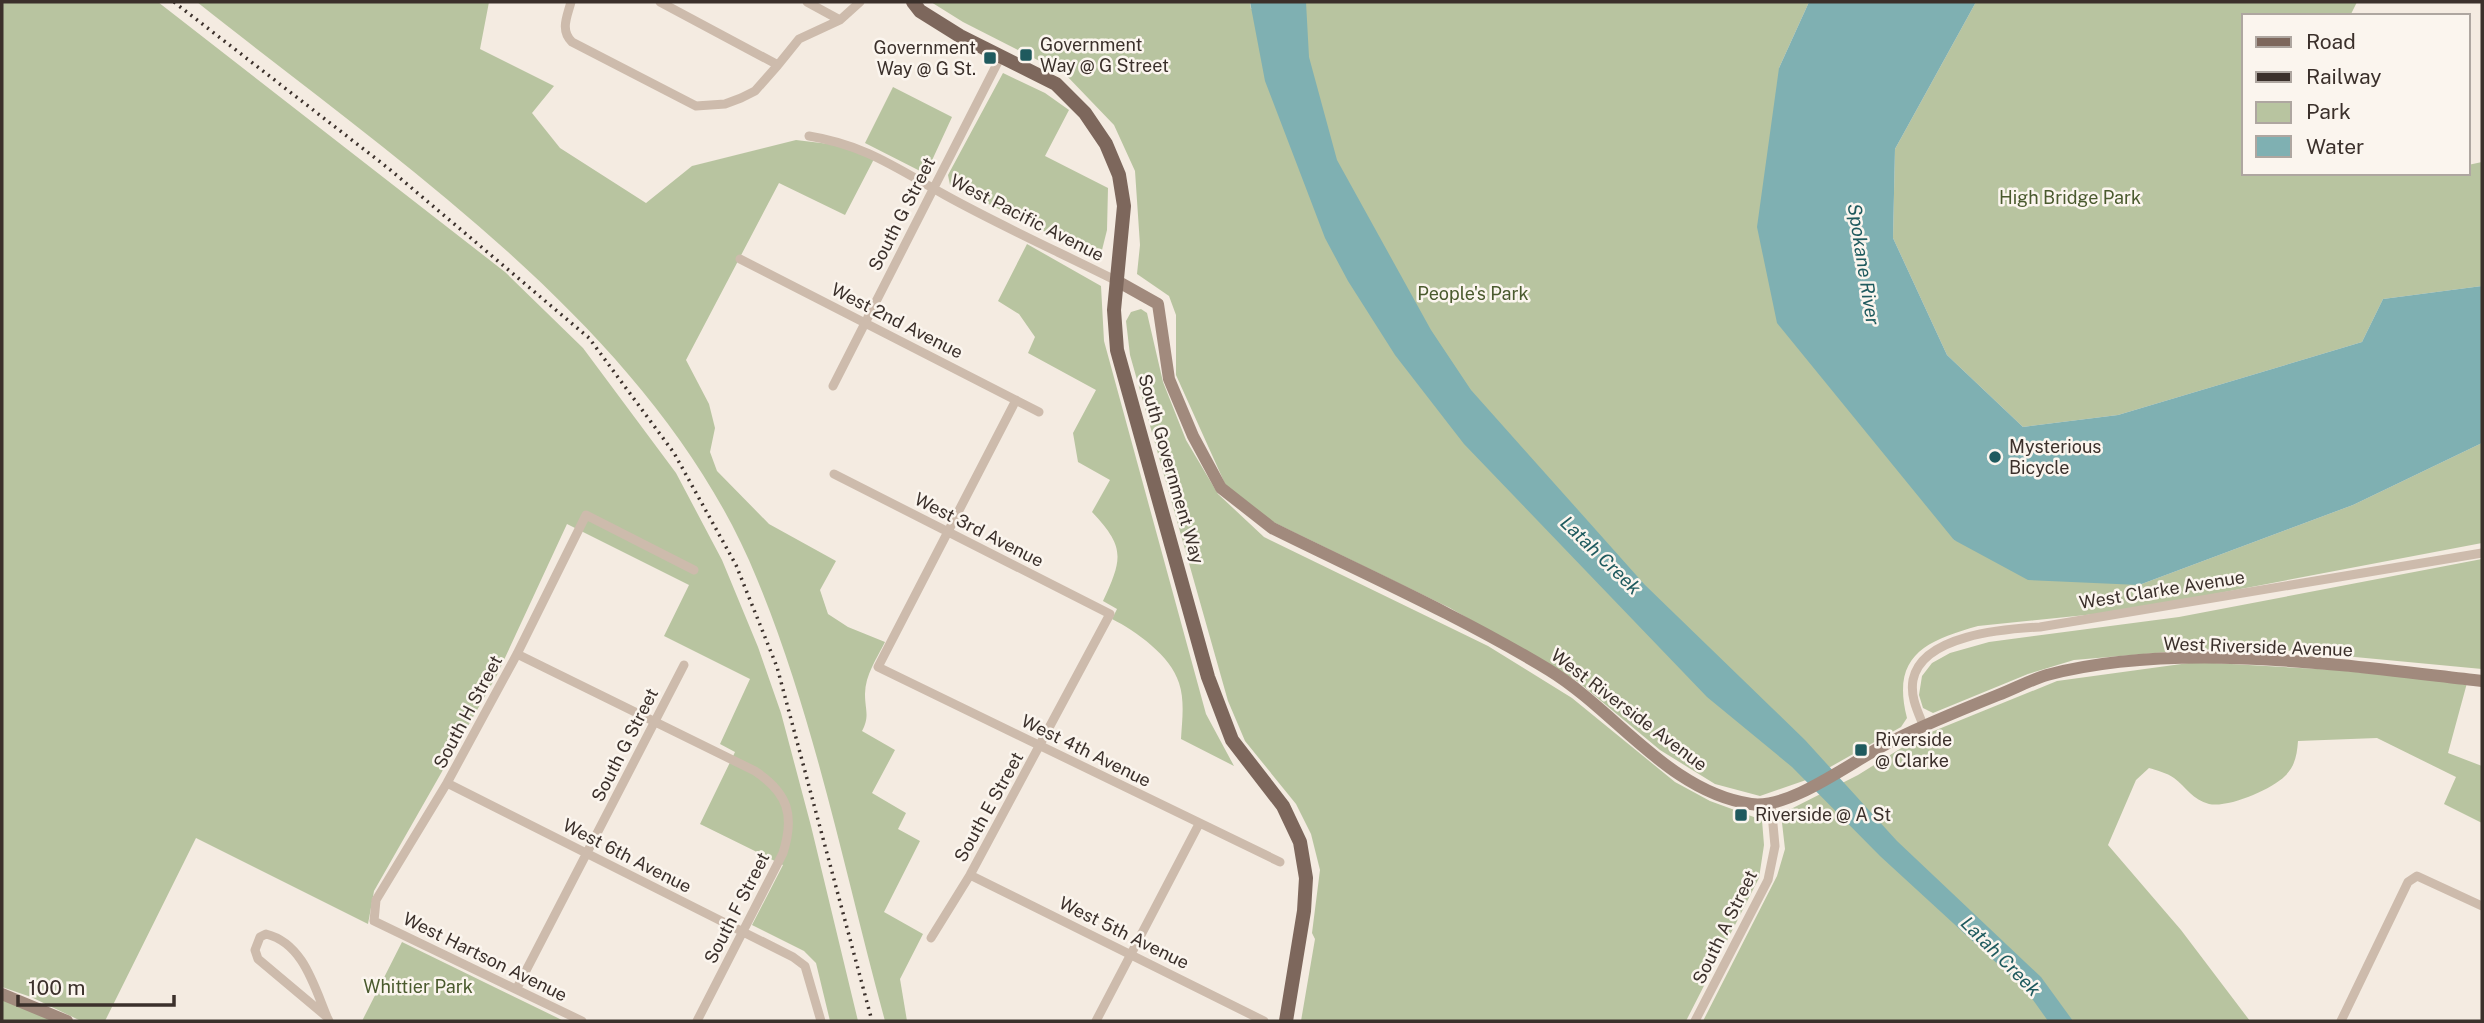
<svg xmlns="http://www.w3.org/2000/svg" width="2484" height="1023" font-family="'Public Sans',sans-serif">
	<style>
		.green { fill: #b8c4a0 }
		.water { fill: #7fb0b2 }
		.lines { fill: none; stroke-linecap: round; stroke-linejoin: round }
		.street { stroke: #cdbbac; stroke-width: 9 }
		.secondary { stroke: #a18a7d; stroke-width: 12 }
		.primary { stroke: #7d675c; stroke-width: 14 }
		.rail { stroke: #3b302b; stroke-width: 3.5; stroke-dasharray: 2 5; stroke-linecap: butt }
		.poi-dot { fill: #1f5a5e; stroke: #fbf5ee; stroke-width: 2.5 }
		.labels { text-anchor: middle; stroke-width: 5; stroke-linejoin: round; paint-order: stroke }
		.poi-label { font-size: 18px; fill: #3b302b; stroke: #fbf5ee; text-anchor: start }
		.park-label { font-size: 18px; fill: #4a5a2e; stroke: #fbf5ee }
		.street-label { font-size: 18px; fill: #3b302b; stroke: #fbf5ee }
		.water-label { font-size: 19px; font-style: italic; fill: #1f5a5e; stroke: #fbf5ee }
	</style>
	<rect width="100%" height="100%" fill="#f4ebe1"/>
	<path class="green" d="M 2,2 L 158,2 L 505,272 L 583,348 L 676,473 L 722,560 L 758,647 L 781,713 L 811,826 L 858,1021 L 830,1021 L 816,963 L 804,951 L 752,925 L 783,865 L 700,824 L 735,752 L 720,744 L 750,679 L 664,636 L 689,585 L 567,524 L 497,675 L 374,891 L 368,924 L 196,838 L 105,1021 L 81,1021 L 31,997 L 2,987 Z
		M 197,2 L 489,2 L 480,49 L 554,86 L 532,113 L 560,148 L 646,203 L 692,166 L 796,140 L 846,146 L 874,159 L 845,215 L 779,183 L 686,360 L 709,404 L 715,428 L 710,452 L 717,471 L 769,524 L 836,561 L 820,590 L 828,614 L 848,627 L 885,642 C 877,658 865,675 865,694 C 865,710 870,716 862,731 L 895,750 L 872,793 L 906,813 L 898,829 L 920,841 L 884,912 L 923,934 L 900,979 L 907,1021 L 885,1021 C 845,874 815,719 757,579 C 657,333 398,162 197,2 Z
		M 931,2 L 1250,2 L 1251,9 L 1276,2 L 1809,2 L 1779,68 L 1954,540 L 2139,585 L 2353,505 L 2482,443 L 2482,543 L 2125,611 L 1978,626 C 1925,641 1891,656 1907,718 L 1901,727 L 1809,779 L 1760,796 L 1715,784 L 1660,750 L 1577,681 L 1450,608 L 1271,521 L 1226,486 L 1176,375 L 1176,315 L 1169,296 L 1137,274 L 1140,245 L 1135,171 L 1114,125 L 1065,74 L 963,22 Z
		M 1976,2 L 2357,2 L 2350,16 L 2244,16 L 2244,173 L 2468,173 L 2468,165 L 2482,162 L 2482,286 L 2383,299 L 2362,342 L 2118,415 L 2023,427 L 1947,355 L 1893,238 L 1895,149 Z
		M 1003,73 L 1045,93 L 1069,110 L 1045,156 L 1108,188 L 1107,230 L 1101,254 L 1096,256 L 1082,250 L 950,185 L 948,175 Z
		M 893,87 L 952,117 L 928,169 L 922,172 L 865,143 Z
		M 1027,244 L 1101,286 L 1104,341 L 1206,714 L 1234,766 L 1181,739 C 1182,721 1185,701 1179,683 C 1171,656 1136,631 1112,619 L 1117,609 L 1103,601 C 1123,558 1125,547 1092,512 L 1110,480 L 1078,462 L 1073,433 L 1096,390 L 1028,353 L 1035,337 L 1019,314 L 998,301 Z
		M 1141,309 L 1147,313 L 1163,382 L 1186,440 L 1218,494 L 1264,537 L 1488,646 L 1572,698 L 1675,782 L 1710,801 L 1762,820 L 1764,845 L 1759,878 L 1686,1021 L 1301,1021 L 1315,939 L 1312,933 L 1320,870 L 1311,834 L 1296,804 L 1245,741 L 1228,701 L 1130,355 L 1126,321 L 1131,312 Z
		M 2482,559 L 2482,669 L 2259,648 L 2190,650 L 2074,660 L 2028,674 L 1933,713 L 1923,708 L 1919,695 L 1922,676 L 1932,663 L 1950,653 L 1989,642 L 2179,617 Z
		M 2196,662 L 2336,670 L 2467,683 L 2448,753 L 2482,766 L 2482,823 L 2444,804 L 2456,777 L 2377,738 L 2298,741 C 2297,755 2295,766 2285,776 C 2271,790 2228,808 2209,804 C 2193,800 2186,787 2174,778 C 2167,773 2156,770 2149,768 L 2136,780 L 2108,845 L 2181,930 L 2250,1021 L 1703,1021 L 1777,876 L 1785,849 L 1781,814 L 1858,775 L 1919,737 L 2057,681 Z
		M 402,942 L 564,1021 L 362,1021 Z
		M 2,999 L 57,1021 L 2,1021 Z"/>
	<path class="water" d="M 1250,2 L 1306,2 L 1309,57 L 1337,160 L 1431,330 L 1471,390 L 1645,585 L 1805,740 L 1897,841 L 2041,977 L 2073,1021 L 2048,1021 L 2026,990 L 1880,856 L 1792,767 L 1707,697 L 1464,444 L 1395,355 L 1348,281 L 1325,238 L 1265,81 Z
		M 1809,2 L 1976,2 L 1895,149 L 1893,238 L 1947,355 L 2023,427 L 2118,415 L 2362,342 L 2383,299 L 2482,286 L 2482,443 L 2353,505 L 2139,585 L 2028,580 L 1954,540 L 1777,323 L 1757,227 L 1779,68 Z"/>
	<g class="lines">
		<path class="street" d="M 571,2 C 567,17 560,30 572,42 L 696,106 L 725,104 L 741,98 L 755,91 L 778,65
			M 660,2 L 778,65 L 799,39 L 840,20 L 860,2
			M 807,2 L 840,20
			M 809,136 C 865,145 896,168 945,195 C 1001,226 1059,252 1117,281
			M 740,259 L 1039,412
			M 833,386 L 1001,56
			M 1016,400 L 878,667 L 1280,862
			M 834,474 L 1110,614 L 970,875 L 931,938
			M 517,654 L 755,771 C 788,793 795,815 783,853 L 697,1021
			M 1924,727 C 1918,712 1910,697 1913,680 C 1922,635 2004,629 2040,627 L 2482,553
			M 447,783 L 793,957 L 805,966 L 821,1021
			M 970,875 L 1264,1021
			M 517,988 L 684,665
			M 327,1017 L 258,959 L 255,950 L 260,937 L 266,934 C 303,943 314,986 327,1017 L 329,1021
			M 582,1021 L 374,921 L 376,900 L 447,783 L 517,654 L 586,515 L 694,570
			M 1096,1021 L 1199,824
			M 1695,1021 L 1768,880 L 1775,846 L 1771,803
			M 2341,1021 L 2408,882 L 2417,876 L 2482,906"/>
		<path class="secondary" d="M 1117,281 L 1158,304 L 1169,379 L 1193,436 L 1221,488 L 1272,528 C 1365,574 1460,616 1549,670 C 1616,711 1669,792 1751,804 C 1792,810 1857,757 1894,740 C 1928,723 1963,709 1998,695 C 2014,689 2030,680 2047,675 C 2179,640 2348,666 2482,681
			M 2,994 L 67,1021"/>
		<path class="primary" d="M 913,2 L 920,11 L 960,36 L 1056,84 L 1085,113 L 1106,144 L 1119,175 L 1124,206 L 1114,310 L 1117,350 L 1208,677 L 1232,740 L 1283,806 L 1300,842 L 1306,878 L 1304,911 L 1286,1021"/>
		<path class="rail" d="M 174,2 L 388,168 L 589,338 L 674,453 L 736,565 L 777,667 L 872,1021"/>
	</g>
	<g class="poi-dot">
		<rect x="1019" y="48" width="14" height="14" rx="3.5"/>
		<rect x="983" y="51" width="14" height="14" rx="3.5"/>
		<circle cx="1995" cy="457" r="7"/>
		<rect x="1854" y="743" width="14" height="14" rx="3.5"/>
		<rect x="1734" y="808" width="14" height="14" rx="3.5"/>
	</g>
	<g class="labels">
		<g class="poi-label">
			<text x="1040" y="51">Government<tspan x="1040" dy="21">Way @ G Street</tspan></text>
			<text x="976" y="54" text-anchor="end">Government<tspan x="976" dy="21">Way @ G St.</tspan></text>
			<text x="2009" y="453">Mysterious<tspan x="2009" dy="21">Bicycle</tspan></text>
			<text x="1875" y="746">Riverside<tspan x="1875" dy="21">@ Clarke</tspan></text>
			<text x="1755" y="821">Riverside @ A St</text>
		</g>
		<g class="park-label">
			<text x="2070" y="204">High Bridge Park</text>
			<text x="1473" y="300">People's Park</text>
			<text x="418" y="993">Whittier Park</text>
		</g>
		<g class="street-label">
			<text transform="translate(902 214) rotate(-63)" y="6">South G Street</text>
			<text transform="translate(1027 218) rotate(27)" y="6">West Pacific Avenue</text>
			<text transform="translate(897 321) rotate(27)" y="6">West 2nd Avenue</text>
			<text transform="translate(1171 469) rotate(74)" y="6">South Government Way</text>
			<text transform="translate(979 530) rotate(27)" y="6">West 3rd Avenue</text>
			<text transform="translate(2162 590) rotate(-9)" y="6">West Clarke Avenue</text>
			<text transform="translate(2258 647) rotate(2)" y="6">West Riverside Avenue</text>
			<text transform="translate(1629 710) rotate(37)" y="6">West Riverside Avenue</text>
			<text transform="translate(468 712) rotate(-62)" y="6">South H Street</text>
			<text transform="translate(625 745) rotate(-63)" y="6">South G Street</text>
			<text transform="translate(1086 751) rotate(26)" y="6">West 4th Avenue</text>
			<text transform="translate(989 807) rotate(-61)" y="6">South E Street</text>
			<text transform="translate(627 856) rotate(27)" y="6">West 6th Avenue</text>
			<text transform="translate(737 908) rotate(-63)" y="6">South F Street</text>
			<text transform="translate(1725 927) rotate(-64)" y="6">South A Street</text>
			<text transform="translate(1124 933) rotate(26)" y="6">West 5th Avenue</text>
			<text transform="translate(485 957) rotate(26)" y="6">West Hartson Avenue</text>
		</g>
		<g class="water-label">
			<text transform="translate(1864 264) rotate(81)" y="7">Spokane River</text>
			<text transform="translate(1601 555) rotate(44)" y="7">Latah Creek</text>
			<text transform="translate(2001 956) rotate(45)" y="7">Latah Creek</text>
		</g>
	</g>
	<rect width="2484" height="1023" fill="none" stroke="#3b302b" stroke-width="7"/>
	<rect x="2242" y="14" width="228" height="161" fill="#fbf5ee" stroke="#aea6a0" stroke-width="2"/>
	<rect x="2256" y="37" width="35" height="10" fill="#7d675c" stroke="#aea6a0" stroke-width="2"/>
	<text x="2306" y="49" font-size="21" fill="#3b302b">Road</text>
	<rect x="2256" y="72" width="35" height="10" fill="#3b302b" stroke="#aea6a0" stroke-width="2"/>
	<text x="2306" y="84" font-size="21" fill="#3b302b">Railway</text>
	<rect x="2256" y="102" width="35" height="21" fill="#b8c4a0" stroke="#aea6a0" stroke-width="2"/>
	<text x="2306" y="119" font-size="21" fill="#3b302b">Park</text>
	<rect x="2256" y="136" width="35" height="21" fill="#7fb0b2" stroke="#aea6a0" stroke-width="2"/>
	<text x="2306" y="154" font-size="21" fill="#3b302b">Water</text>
	<path d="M18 995v10h156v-10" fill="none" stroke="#3b302b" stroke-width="3.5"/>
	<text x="28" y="995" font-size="21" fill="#3b302b" stroke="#fbf5ee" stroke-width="5" paint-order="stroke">100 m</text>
</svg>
